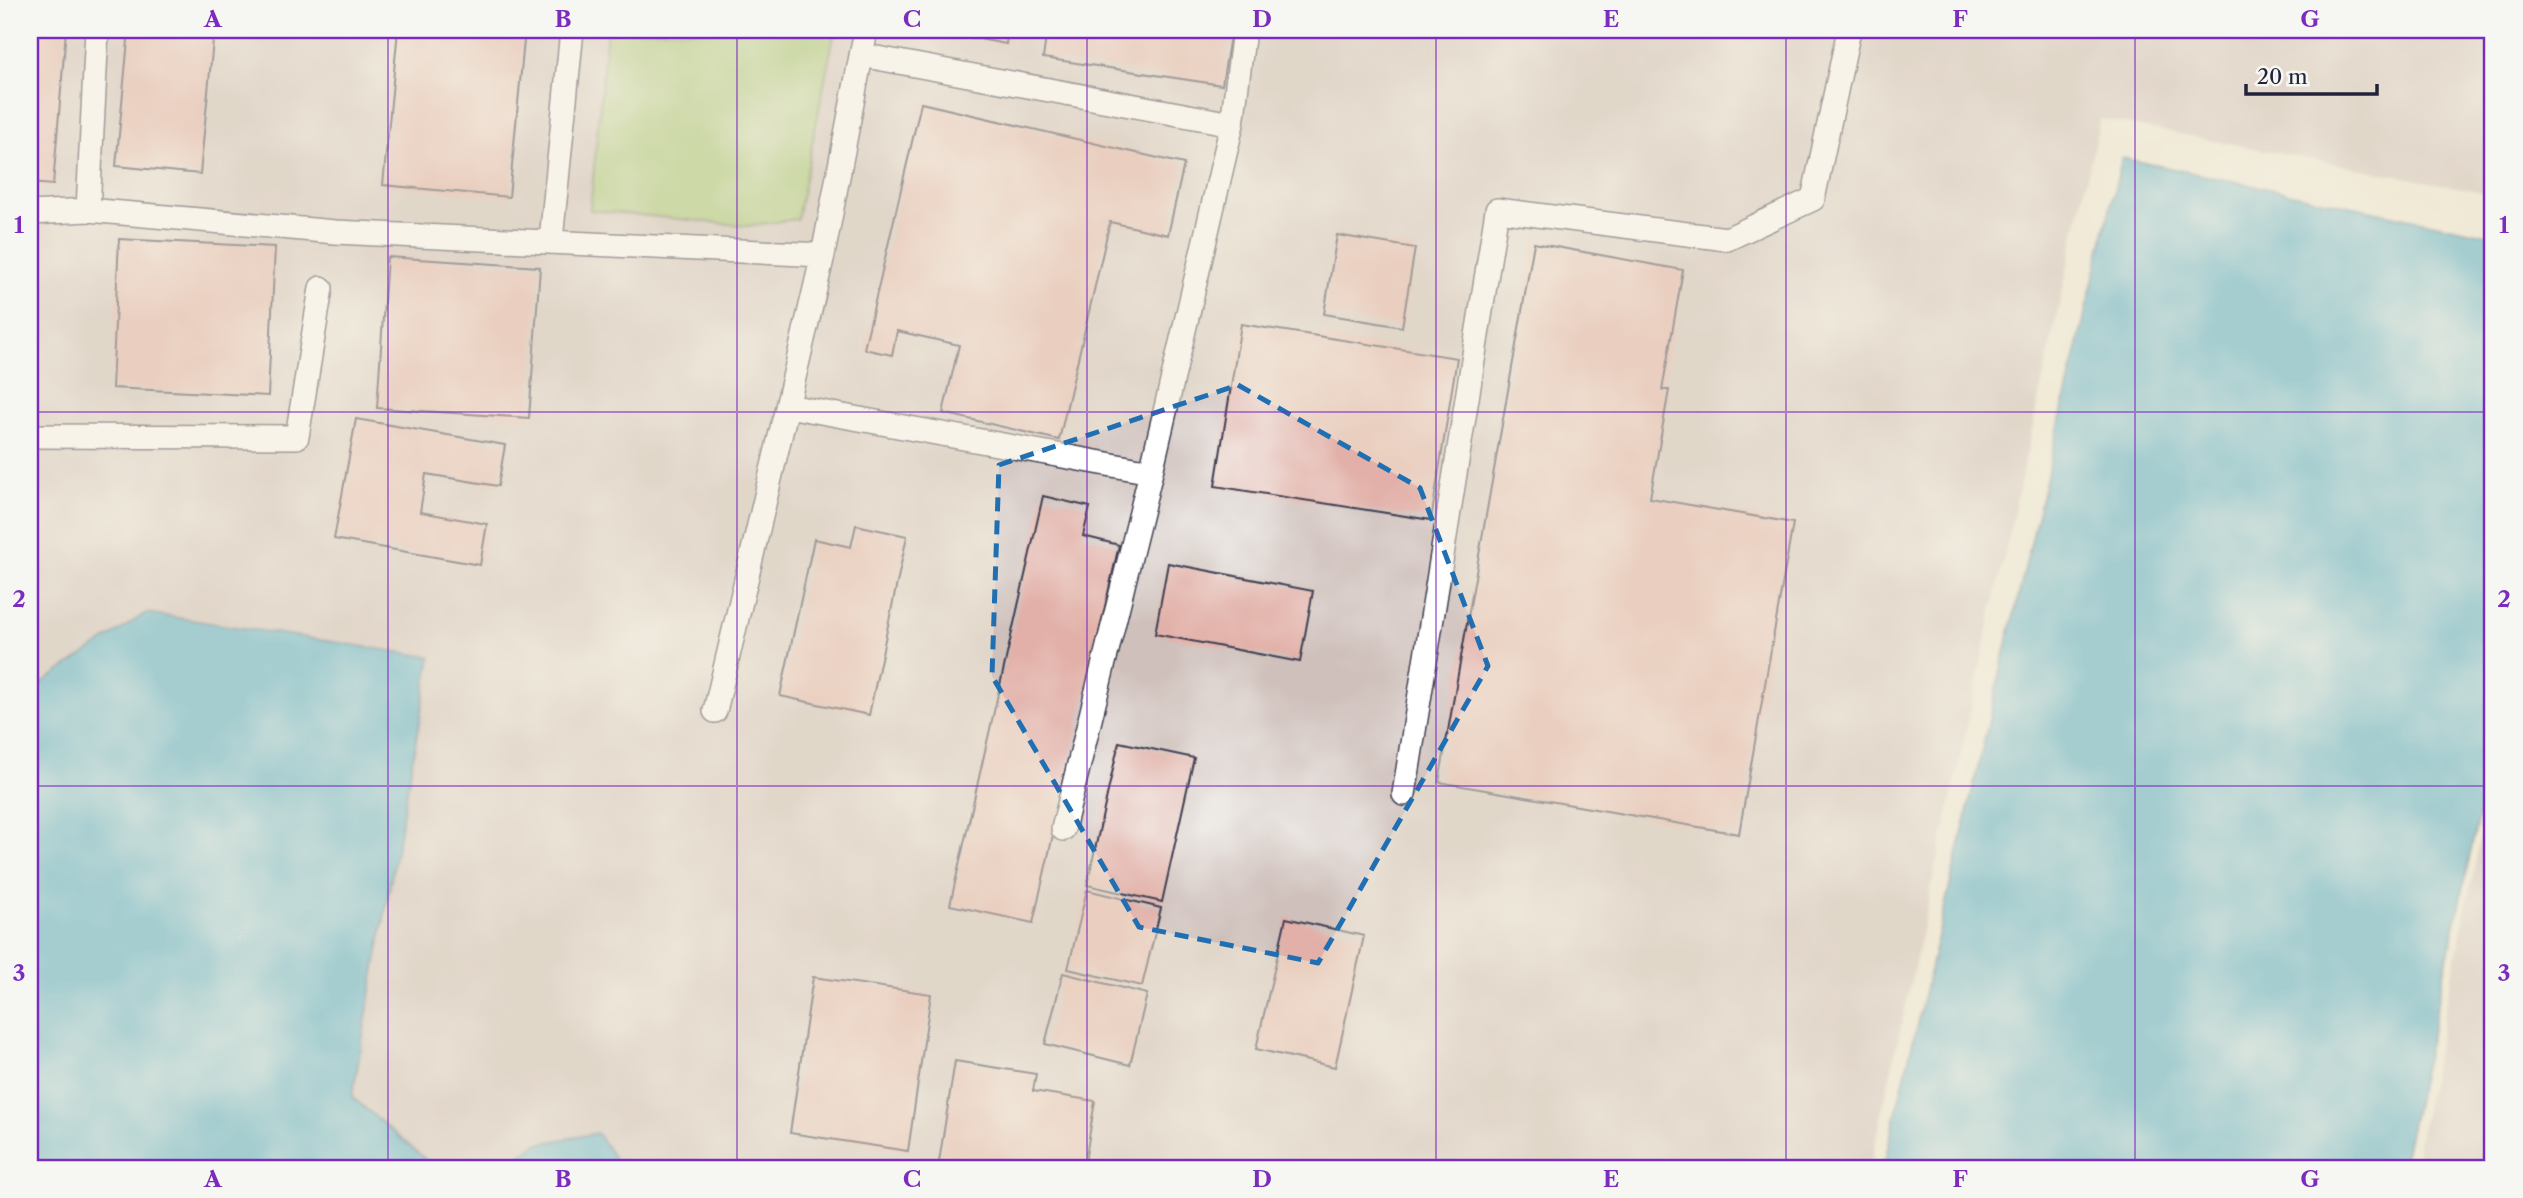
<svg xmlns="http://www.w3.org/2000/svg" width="2523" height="1198" font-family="'Libre Caslon Text',serif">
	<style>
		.industrial { fill: #cfc0bb }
		.green { fill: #a2c56f; stroke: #627455; stroke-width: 2 }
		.water { fill: #4caccb; stroke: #376783; stroke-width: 2 }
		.building { fill: #e2b0a8 }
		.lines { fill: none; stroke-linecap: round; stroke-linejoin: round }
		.lane-casing { stroke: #414052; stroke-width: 26 }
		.lane { stroke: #fff; stroke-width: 23 }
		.marked { fill: none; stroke: #1f6fb2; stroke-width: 5; stroke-dasharray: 14 9; stroke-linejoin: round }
		.grid { fill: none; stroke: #7b2cbf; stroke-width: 2; stroke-opacity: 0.55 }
		.neatline { fill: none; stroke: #7b2cbf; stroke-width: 2.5 }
		.grid-label { font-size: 23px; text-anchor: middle; font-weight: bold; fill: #7b2cbf }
	</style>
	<rect width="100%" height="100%" fill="#f6f6f2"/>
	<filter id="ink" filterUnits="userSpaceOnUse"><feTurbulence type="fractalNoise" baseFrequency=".0143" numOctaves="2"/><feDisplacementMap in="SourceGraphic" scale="14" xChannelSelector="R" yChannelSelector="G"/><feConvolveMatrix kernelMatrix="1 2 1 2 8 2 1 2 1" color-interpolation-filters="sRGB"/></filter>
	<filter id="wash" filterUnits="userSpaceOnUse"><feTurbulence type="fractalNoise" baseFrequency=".00686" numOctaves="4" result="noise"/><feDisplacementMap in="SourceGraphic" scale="28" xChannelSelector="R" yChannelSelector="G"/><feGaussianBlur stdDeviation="1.57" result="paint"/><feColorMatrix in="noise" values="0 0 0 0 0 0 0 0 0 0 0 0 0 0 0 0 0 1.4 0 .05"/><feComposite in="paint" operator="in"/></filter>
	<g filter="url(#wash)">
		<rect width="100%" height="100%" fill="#f0e9d5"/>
		<path class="industrial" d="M 30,30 L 2493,30 L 2493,194 L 2100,119 L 1870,1168 L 621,1168 L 597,1133 L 537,1144 L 500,1168 L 430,1168 L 432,1165 L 351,1097 L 431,657 L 30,691 Z
			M 2493,776 L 2493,1168 L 2413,1168 Z"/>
		<path class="green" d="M 607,30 L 835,30 L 797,219 L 747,226 L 590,210 Z"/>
		<path class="water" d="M 2122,158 L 2493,236 L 2493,748 L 2402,1168 L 1883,1168 Z
			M 146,613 L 431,657 L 352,1097 L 432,1165 L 430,1168 L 30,1168 L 30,691 Z
			M 597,1133 L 621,1168 L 500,1168 L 537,1144 Z"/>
		<g id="blocks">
			<path class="building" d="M 30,30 L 66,30 L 53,185 L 30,183 Z
				M 129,30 L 214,30 L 200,174 L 116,166 Z
				M 398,30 L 525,30 L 509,197 L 383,185 Z
				M 932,30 L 1008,30 L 1006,44 Z
				M 1047,30 L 1231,30 L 1222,85 L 1043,58 Z
				M 921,103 L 1184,164 L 1168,235 L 1110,222 L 1059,440 L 943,413 L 959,345 L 897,331 L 892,355 L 864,349 Z
				M 1337,235 L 1415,248 L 1402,327 L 1324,314 Z
				M 119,239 L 275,247 L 268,396 L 112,388 Z
				M 1534,243 L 1683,270 L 1662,390 L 1669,390 L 1650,498 L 1793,523 L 1739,834 L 1439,782 Z
				M 387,257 L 540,267 L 529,418 L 377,408 Z
				M 1241,324 L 1457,358 L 1431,520 L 1215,486 Z
				M 356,419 L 505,445 L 498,486 L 426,474 L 420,512 L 487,524 L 480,565 L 334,539 Z
				M 1043,496 L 1090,507 L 1083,536 L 1119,545 L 1033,923 L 950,905 Z
				M 856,525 L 907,536 L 869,715 L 780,696 L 814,539 L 851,547 Z
				M 1168,563 L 1313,591 L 1300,662 L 1155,634 Z
				M 1119,742 L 1194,758 L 1162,902 L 1087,885 Z
				M 1087,890 L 1161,908 L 1142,986 L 1068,969 Z
				M 1286,918 L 1364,936 L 1335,1067 L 1256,1049 Z
				M 1063,973 L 1147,994 L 1130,1065 L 1045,1044 Z
				M 813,977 L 931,994 L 908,1151 L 790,1133 Z
				M 955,1061 L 1036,1074 L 1033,1091 L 1095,1101 L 1084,1168 L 938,1168 Z"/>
		</g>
	</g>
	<g filter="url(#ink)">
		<use href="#blocks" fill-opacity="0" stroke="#414052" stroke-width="2"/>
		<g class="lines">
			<defs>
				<path id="lane" d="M 861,55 L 1232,124 L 1151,472 L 1063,829
					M 1232,124 L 1244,30
					M 88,210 L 97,30
					M 30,213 L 88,210 L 335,232 L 823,255
					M 551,240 L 572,30
					M 788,406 L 1151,472
					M 30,436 L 297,437 L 321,288
					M 715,711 L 823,255 L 866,30
					M 1404,794 L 1497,210 L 1727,239 L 1813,199 L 1849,30"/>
			</defs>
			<use href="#lane" class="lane-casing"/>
			<use href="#lane" class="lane"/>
		</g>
	</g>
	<path d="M0 0H2523V1198H0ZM 1238,385 L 1420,488 L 1488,666 L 1318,963 L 1139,927 L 992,676 L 999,465 Z" fill="#f0e9d5" fill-opacity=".55" fill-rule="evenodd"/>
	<path class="marked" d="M 1238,385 L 1420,488 L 1488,666 L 1318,963 L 1139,927 L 992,676 L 999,465 Z"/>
	<path class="grid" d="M 388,30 L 388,1168M 737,30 L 737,1168M 1087,30 L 1087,1168M 1436,30 L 1436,1168M 1786,30 L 1786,1168M 2135,30 L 2135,1168M 30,412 L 2493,412M 30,786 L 2493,786"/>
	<rect width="2523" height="1198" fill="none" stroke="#f6f6f2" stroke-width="77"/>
	<path d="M2246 84v10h131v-10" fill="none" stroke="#22223b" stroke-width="3.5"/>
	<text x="2257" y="84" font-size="21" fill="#22223b" stroke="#f6f6f2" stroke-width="5" paint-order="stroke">20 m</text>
	<rect x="38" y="38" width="2446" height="1122" class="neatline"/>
	<g class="grid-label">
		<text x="213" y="27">A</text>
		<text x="563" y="27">B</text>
		<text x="912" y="27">C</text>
		<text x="1262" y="27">D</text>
		<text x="1611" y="27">E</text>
		<text x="1960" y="27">F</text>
		<text x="2310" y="27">G</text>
		<text x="19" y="233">1</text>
		<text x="2504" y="233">1</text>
		<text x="19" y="607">2</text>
		<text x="2504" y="607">2</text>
		<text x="19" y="981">3</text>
		<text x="2504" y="981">3</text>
		<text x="213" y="1187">A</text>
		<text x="563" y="1187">B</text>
		<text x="912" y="1187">C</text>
		<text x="1262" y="1187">D</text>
		<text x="1611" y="1187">E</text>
		<text x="1960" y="1187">F</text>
		<text x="2310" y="1187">G</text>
	</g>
</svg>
